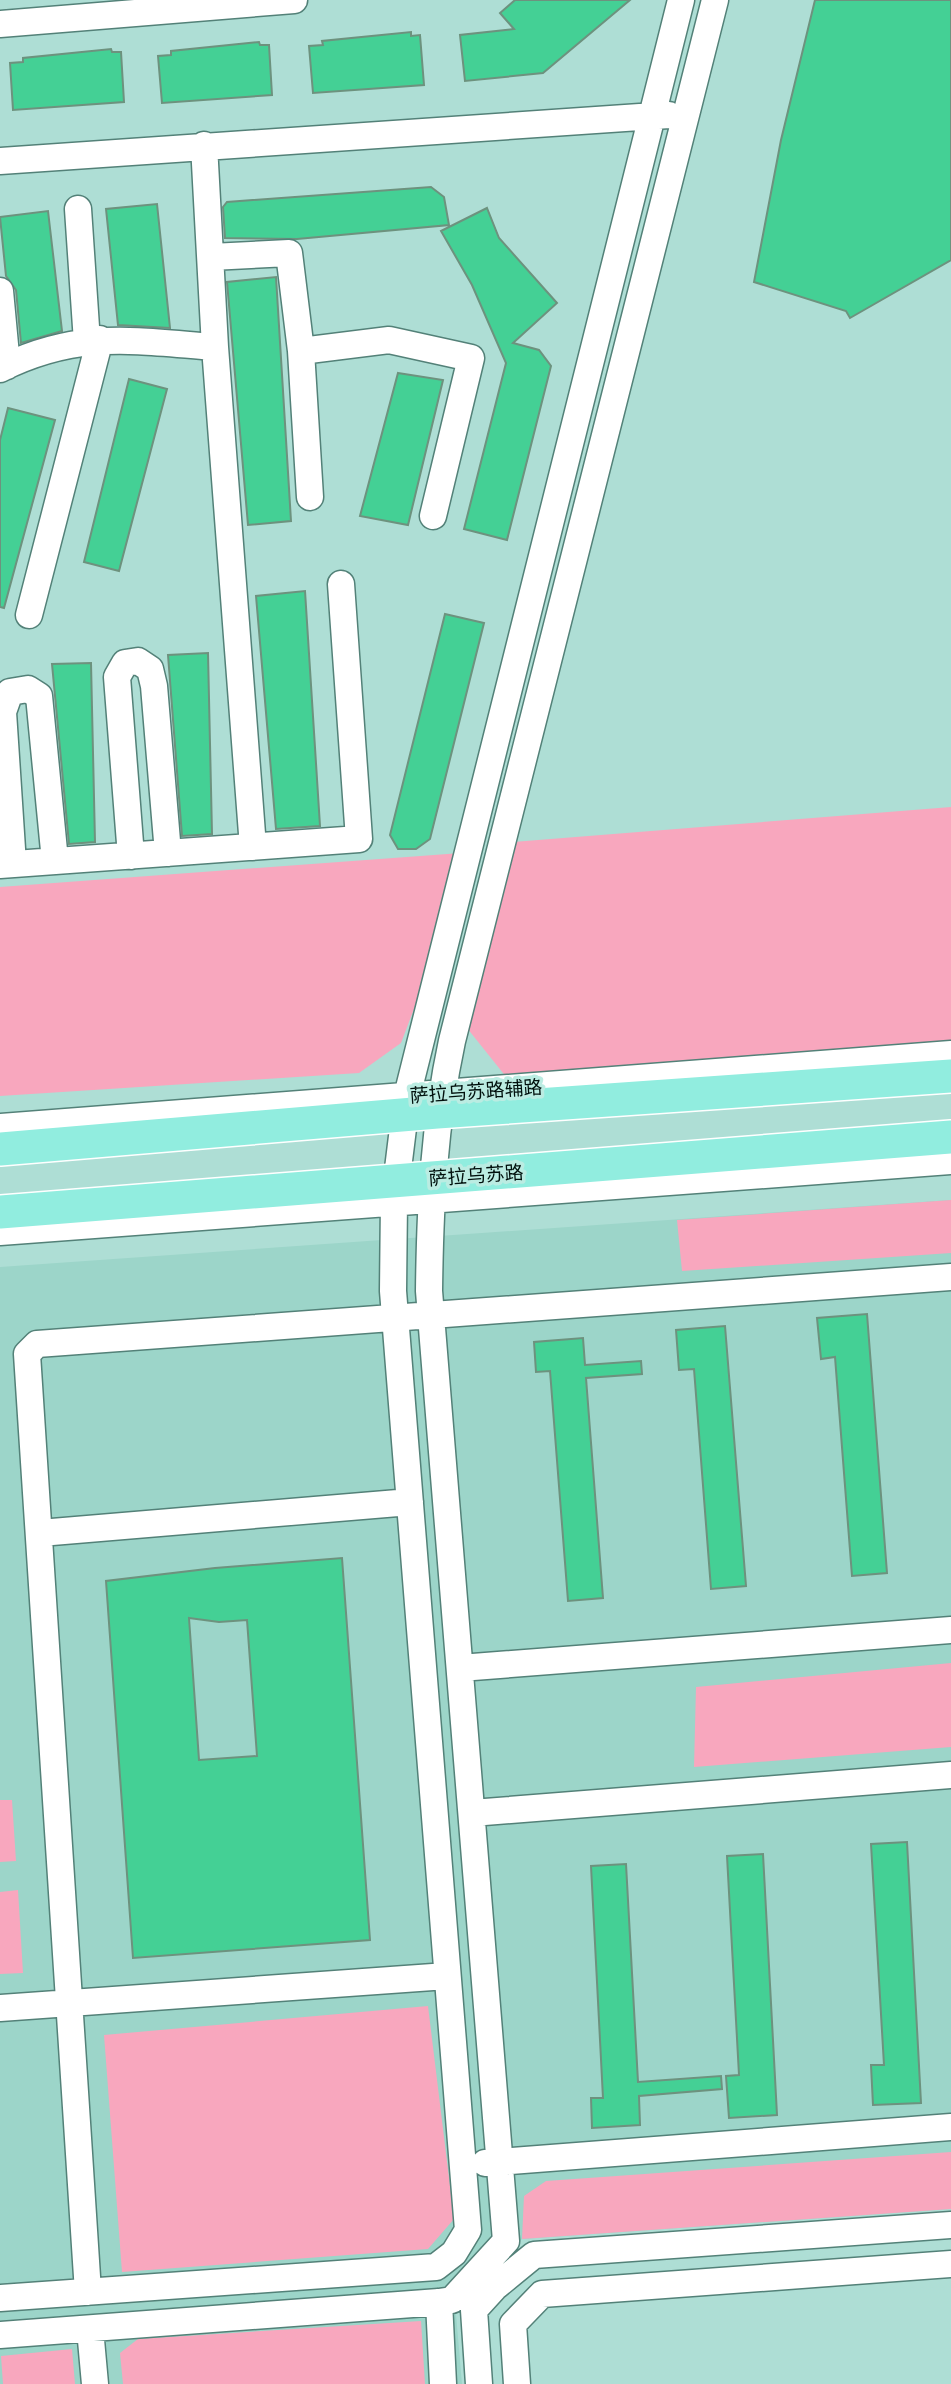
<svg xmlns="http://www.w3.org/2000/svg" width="951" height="2384" font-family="Jost,'Noto Sans SC',sans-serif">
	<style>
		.built { fill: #9cd5c9 }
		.green { fill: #f8a7be }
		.building { fill: #44d095; stroke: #6d927e; stroke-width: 2; fill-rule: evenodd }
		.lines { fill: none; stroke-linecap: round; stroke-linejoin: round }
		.minor-casing { stroke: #538178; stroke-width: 29 }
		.major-casing { stroke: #fff; stroke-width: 36 }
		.minor { stroke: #fff; stroke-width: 26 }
		.major { stroke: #91eddf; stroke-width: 33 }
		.labels { text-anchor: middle; stroke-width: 7; stroke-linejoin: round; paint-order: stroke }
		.street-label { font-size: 19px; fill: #01100d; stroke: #bbece2 }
	</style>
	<rect width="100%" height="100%" fill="#aeded5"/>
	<path class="built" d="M 951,1200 L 951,2209 L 522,2239 L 456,2314 L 462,2384 L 0,2384 L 0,1267 Z"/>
	<path class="green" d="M 951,807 L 951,1044 L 515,1088 L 467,1028 L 513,842 Z
		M 461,853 L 425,980 L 401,1043 L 359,1073 L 0,1096 L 0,887 Z
		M 951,1200 L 951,1253 L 682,1271 L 677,1220 Z
		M 951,1663 L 951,1747 L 694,1767 L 696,1687 Z
		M 0,1800 L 12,1800 L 16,1861 L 0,1862 Z
		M 18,1890 L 23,1973 L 0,1974 L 0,1892 Z
		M 428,2006 L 454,2219 L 428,2249 L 122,2272 L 104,2035 Z
		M 951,2152 L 951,2209 L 522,2239 L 524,2196 L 546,2181 Z
		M 421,2321 L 425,2384 L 123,2384 L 120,2353 L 138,2339 Z
		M 72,2349 L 75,2384 L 3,2384 L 1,2356 Z"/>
	<path class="building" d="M 515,0 L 630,0 L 543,73 L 465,81 L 460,35 L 514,29 L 500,13 Z
		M 815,0 L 951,0 L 951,260 L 850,318 L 846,311 L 754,282 L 781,140 Z
		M 411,32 L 411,36 L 420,35 L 424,85 L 313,93 L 309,46 L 323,45 L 322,41 Z
		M 259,42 L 260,45 L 269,45 L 272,95 L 162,103 L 158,56 L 171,55 L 171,51 Z
		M 111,49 L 112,52 L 121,52 L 124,102 L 13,110 L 10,63 L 23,62 L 23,58 Z
		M 431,187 L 444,197 L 449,225 L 297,239 L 225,238 L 223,207 L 227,202 Z
		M 157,204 L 170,328 L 118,325 L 106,209 Z
		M 487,208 L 499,238 L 557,303 L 513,343 L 539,350 L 551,366 L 507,540 L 464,529 L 506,363 L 472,285 L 441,231 Z
		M 48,211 L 62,331 L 21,343 L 16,290 L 6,276 L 0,217 Z
		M 276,277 L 291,521 L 248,525 L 227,282 Z
		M 398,373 L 443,380 L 408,525 L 360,516 Z
		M 129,379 L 167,389 L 119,571 L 84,562 Z
		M 8,408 L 55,420 L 4,608 L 0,607 L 0,440 Z
		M 305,591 L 320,826 L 276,829 L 256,596 Z
		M 445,614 L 484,623 L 430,839 L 416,849 L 398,849 L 390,835 Z
		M 208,653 L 212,834 L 182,836 L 168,655 Z
		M 91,663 L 95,842 L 69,844 L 52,664 Z
		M 867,1314 L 887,1573 L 852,1576 L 835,1357 L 821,1359 L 817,1318 Z
		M 725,1326 L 746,1586 L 711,1589 L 694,1369 L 679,1370 L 676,1330 Z
		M 583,1338 L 585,1365 L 641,1361 L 642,1374 L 586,1378 L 603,1598 L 568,1601 L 550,1371 L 536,1372 L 534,1342 Z
		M 342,1558 L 370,1940 L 133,1958 L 106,1581 L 215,1568 ZM 189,1618 L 219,1622 L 247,1620 L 257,1756 L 199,1760 Z
		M 907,1842 L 921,2103 L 873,2105 L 871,2065 L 884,2065 L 871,1844 Z
		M 763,1854 L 777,2115 L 729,2118 L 726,2076 L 739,2075 L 727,1856 Z
		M 626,1864 L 638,2082 L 721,2076 L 722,2089 L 639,2096 L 640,2125 L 592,2128 L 591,2098 L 603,2098 L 591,1866 Z"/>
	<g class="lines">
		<defs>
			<path id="minor" d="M 0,24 L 294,0
				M 204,145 L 215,347 L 253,847
				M 0,161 L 669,115
				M 78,209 L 87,342
				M 211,257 L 289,253 L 301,351 L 310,497
				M 0,291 L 7,366
				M 301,351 L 389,340 L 471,358 L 433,516
				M 0,369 C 78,330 133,341 215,347
				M 29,615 L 100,339
				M 131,856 L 117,677 L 125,663 L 138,661 L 150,669 L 154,686 L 168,853
				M 13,864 L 3,712 L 10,692 L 28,689 L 39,696 L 55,861
				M 0,865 L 359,839 L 341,584
				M 0,1127 L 951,1054
				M 0,1232 L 951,1161
				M 40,1533 L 410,1502
				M 460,1668 L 951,1630
				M 472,1813 L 951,1775
				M 0,2008 L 447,1976
				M 485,2163 L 951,2127
				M 88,2292 L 27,1354 L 37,1344 L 951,1277
				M 0,2298 L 436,2267 L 454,2253 L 468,2230 L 393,1291 L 394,1201 L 407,1096 L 681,0
				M 439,2302 L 443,2384
				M 90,2329 L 95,2384
				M 0,2335 L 439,2302 L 452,2300 L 506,2241 L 429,1291 C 430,1206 434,1125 452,1041 L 715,0
				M 479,2384 L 474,2310 L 495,2287 L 534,2255 L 951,2225
				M 517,2384 L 513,2324 L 542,2294 L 951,2264"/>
			<path id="major" d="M 0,1149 L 437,1112 L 951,1076
				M 0,1212 L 951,1137"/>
		</defs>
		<use href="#minor" class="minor-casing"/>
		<use href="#major" class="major-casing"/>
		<use href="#minor" class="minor"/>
		<use href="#major" class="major"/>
	</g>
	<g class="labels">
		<g class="street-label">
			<text transform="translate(476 1091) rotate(-4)" y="7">萨拉乌苏路辅路</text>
			<text transform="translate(476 1175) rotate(-4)" y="7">萨拉乌苏路</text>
		</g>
	</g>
</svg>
